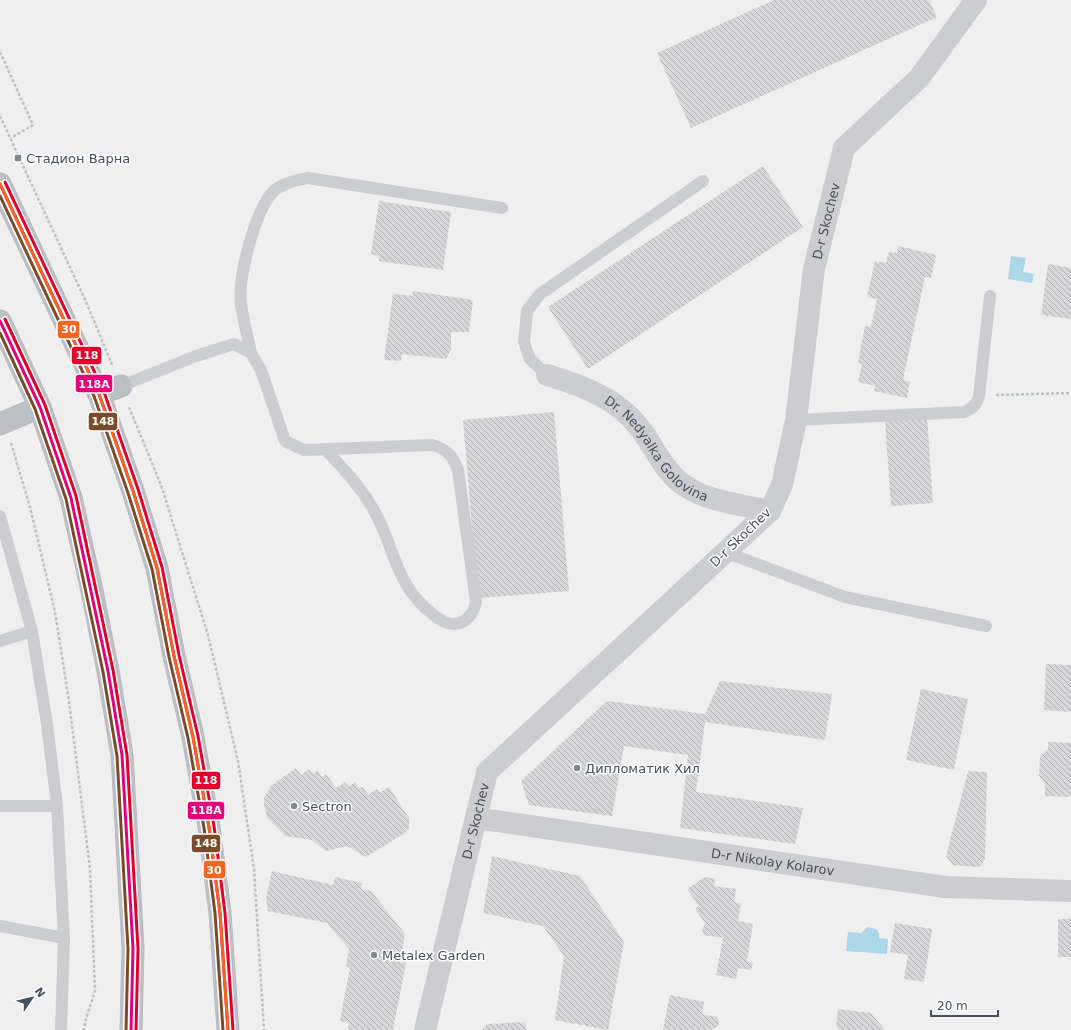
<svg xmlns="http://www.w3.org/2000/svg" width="1071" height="1030" font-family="'DejaVu Sans',sans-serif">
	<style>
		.water { fill: #abd7e9 }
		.building { fill: url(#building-back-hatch) }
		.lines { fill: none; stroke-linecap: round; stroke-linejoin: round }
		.highway-casing { stroke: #b5b8be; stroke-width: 23 }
		.path { stroke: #b9c3c1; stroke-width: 2.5; stroke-dasharray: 3 2; stroke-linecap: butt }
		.lane { stroke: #cbcdd0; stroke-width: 12 }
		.street { stroke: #cbcdd0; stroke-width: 22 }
		.highway { stroke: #bcbfc4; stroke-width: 22 }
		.bus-1-casing { stroke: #fff; stroke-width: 6 }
		.bus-2-casing { stroke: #fff; stroke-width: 6 }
		.bus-3-casing { stroke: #fff; stroke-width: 6 }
		.bus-4-casing { stroke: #fff; stroke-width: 6 }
		.bus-1 { stroke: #e5007d; stroke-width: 3 }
		.bus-2 { stroke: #7a4b2a; stroke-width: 3 }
		.bus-3 { stroke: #e4002b; stroke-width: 3 }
		.bus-4 { stroke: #f26522; stroke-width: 3 }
		.poi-dot { fill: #82888f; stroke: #fff; stroke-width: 1.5 }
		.labels { text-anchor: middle; stroke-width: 3; stroke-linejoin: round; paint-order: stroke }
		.poi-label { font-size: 13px; fill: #47505b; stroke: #fff; text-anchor: start }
		.street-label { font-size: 13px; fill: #47505b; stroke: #fff }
		.line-badge { stroke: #fff; stroke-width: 1.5 }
		.badge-label { font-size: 11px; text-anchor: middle; font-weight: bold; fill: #fff }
	</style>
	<defs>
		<pattern id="building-back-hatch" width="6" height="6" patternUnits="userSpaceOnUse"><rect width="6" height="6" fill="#d7d7d9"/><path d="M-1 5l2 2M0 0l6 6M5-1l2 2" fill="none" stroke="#b0b1b3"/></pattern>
	</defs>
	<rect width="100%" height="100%" fill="#f0efef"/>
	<path class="water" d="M 1011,256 L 1026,258 L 1023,272 L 1034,274 L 1032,283 L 1008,279 Z
		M 868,927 L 876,929 L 879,933 L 879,938 L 888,939 L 887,954 L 846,951 L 848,932 L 861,933 Z"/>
	<path class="building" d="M 774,0 L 929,0 L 937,17 L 691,128 L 657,53 Z
		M 763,166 L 803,227 L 588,369 L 548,307 Z
		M 379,201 L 451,212 L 443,270 L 379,261 L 379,256 L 371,254 Z
		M 898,246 L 936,255 L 931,278 L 925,277 L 903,380 L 910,382 L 907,398 L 874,391 L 875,386 L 858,382 L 862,364 L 858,363 L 865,326 L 871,327 L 877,299 L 867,297 L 875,261 L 886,263 L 889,252 L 897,253 Z
		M 1048,264 L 1071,268 L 1071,319 L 1041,315 Z
		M 413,291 L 473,300 L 469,332 L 451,332 L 451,350 L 446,359 L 402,354 L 401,361 L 384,360 L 393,294 L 413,296 Z
		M 554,412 L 569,591 L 478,598 L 463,420 Z
		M 927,416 L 933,503 L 891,506 L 885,419 Z
		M 1046,664 L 1071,665 L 1071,712 L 1044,710 Z
		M 720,681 L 832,694 L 825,740 L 705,722 L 696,792 L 803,808 L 795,844 L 680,828 L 688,755 L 624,746 L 612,816 L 529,805 L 521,781 L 607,701 L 705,714 Z
		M 921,689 L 968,699 L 954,770 L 906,760 Z
		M 1048,742 L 1071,743 L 1071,797 L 1045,796 L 1045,783 L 1039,776 L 1040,756 L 1048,749 Z
		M 296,768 L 301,775 L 309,769 L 313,774 L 318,770 L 322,777 L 326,774 L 336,788 L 345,782 L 349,787 L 355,782 L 359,788 L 363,787 L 368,795 L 377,789 L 380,793 L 389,787 L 409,818 L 409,828 L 405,833 L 366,857 L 347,846 L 326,851 L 312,840 L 285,836 L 267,817 L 264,805 L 264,798 L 271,786 Z
		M 968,771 L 987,772 L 985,859 L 981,866 L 977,867 L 953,865 L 946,856 Z
		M 492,856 L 580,876 L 624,942 L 608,1030 L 555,1020 L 564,956 L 543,926 L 483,913 Z
		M 272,871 L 333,885 L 335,877 L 362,883 L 361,889 L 371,891 L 405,934 L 400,962 L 406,963 L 393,1030 L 348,1030 L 349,1023 L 340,1021 L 350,967 L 346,966 L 349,949 L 327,923 L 268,911 L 266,898 Z
		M 705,877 L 715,879 L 714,886 L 736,889 L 734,902 L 741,903 L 738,921 L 753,924 L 747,961 L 753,963 L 751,970 L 738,968 L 736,979 L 716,975 L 723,938 L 704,935 L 702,930 L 705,923 L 695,909 L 699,906 L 687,889 Z
		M 1058,919 L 1071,919 L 1071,957 L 1058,957 Z
		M 895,923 L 932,929 L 924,982 L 904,979 L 908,955 L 890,952 Z
		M 670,995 L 704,1002 L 702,1014 L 717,1017 L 719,1022 L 718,1026 L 711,1030 L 663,1030 Z
		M 838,1009 L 871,1013 L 885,1030 L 839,1030 L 836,1026 Z
		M 524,1022 L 527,1030 L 481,1030 L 488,1024 Z"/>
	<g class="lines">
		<defs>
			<path id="highway" d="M 0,184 L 99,394 L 133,491 L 157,568 L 174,656 L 193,737 L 209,827 L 220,913 L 228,1030
				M 0,321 L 40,407 L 71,498 L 91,586 L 108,671 L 122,755 L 133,949 L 131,1030
				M 99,394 L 121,386
				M 0,424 L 40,407"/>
		</defs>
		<use href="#highway" class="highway-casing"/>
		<path class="path" d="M 0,52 L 33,125 L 11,138
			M 0,116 L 87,304 L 113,367
			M 996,395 L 1071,393
			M 129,407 L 161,485 L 208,635 L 238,761 L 254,869 L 264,1030
			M 11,443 L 30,507 L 55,612 L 69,701 L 90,869 L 95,991 L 85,1022 L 84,1030"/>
		<path class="lane" d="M 251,353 C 248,337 243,320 241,304 C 238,277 254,214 272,193 C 280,184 296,180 308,178 L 502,208
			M 547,375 L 530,359 L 524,342 L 527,311 L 540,294 L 703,181
			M 121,386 L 196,356 L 234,344 L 251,353 L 261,370 L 285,441 L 304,450 L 432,445 C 447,449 453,456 458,470 L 476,602 C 474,611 470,619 460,623 C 450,626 443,622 435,616 C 393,585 396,547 372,507 C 359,485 343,468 326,450
			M 796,420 L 964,412 C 973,409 977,404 979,396 L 990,296
			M 0,516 L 32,631 L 47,724 L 57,806 L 64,938 L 61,1030
			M 725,552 L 845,597 L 986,626
			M 0,641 L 32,631
			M 0,806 L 57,806
			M 0,926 L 64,938"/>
		<g class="street">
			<path id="s1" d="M 547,375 C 584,386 619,399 642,431 C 656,450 665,473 685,486 C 709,502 743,505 770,511"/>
			<path id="s2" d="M 476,818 L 945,887 L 1071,891"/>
			<path id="s3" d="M 425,1030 L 487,772 L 770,511 L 782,485 L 796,420 L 814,269 L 844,148 L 919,78 L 976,0"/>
		</g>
		<use href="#highway" class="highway"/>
		<defs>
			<path id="bus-1" d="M 0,184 L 99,394 L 133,491 L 157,568 L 174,656 L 193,737 L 209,827 L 220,913 L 228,1030
				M 0,321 L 40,407 L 71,498 L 108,671 L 122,755 L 133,949 L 131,1030"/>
			<path id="bus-2" d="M 0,196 L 94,396 L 128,493 L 152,569 L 169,657 L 188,738 L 204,828 L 215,913 L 223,1030
				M 0,333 L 35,409 L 66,499 L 103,672 L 117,756 L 128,949 L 126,1030"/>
			<path id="bus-3" d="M 5,182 L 104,392 L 138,489 L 162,567 L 179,655 L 198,736 L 214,826 L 225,913 L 233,1030
				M 5,319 L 45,405 L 76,496 L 113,670 L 127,755 L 138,949 L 136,1030"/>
			<path id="bus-4" d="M 0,184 L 99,394 L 133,491 L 157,568 L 174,656 L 193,737 L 209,827 L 220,913 L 228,1030"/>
		</defs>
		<use href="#bus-1" class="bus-1-casing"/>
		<use href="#bus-2" class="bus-2-casing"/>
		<use href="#bus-3" class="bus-3-casing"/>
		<use href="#bus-4" class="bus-4-casing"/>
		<use href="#bus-1" class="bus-1"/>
		<use href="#bus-2" class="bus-2"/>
		<use href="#bus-3" class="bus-3"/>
		<use href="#bus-4" class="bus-4"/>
	</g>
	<g class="poi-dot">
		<rect x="14" y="154" width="8" height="8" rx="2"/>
		<circle cx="577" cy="768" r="4"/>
		<circle cx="294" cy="806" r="4"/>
		<circle cx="374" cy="955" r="4"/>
	</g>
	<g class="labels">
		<g class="poi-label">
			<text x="26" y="163">Стадион Варна</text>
			<text x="585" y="773">Дипломатик Хил</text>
			<text x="302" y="811">Sectron</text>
			<text x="382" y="960">Metalex Garden</text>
		</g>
		<g class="street-label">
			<text dy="5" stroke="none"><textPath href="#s3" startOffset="947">D-r Skochev</textPath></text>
			<text dy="5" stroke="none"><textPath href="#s1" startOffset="136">Dr. Nedyalka Golovina</textPath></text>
			<text transform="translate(740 537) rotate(-44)" y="5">D-r Skochev</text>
			<text dy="5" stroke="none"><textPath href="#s3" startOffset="215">D-r Skochev</textPath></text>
			<text dy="5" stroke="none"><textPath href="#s2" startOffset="300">D-r Nikolay Kolarov</textPath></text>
		</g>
	</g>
	<g class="line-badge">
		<rect x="57" y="320" width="23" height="19" rx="4" fill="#f26522"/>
		<rect x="71" y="346" width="31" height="19" rx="4" fill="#e4002b"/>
		<rect x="75" y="374" width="38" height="19" rx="4" fill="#e5007d"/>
		<rect x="88" y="412" width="30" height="19" rx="4" fill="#7a4b2a"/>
		<rect x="191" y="771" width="30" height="19" rx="4" fill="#e4002b"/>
		<rect x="187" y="801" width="38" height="19" rx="4" fill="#e5007d"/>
		<rect x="191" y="834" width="30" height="19" rx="4" fill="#7a4b2a"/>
		<rect x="203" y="860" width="23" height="19" rx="4" fill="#f26522"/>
	</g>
	<g class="badge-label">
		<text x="69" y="333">30</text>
		<text x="87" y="359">118</text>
		<text x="94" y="388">118А</text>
		<text x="103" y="425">148</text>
		<text x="206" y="784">118</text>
		<text x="206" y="814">118А</text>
		<text x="206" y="847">148</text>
		<text x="214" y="874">30</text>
	</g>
	<g transform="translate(32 998) rotate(55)" stroke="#ffffff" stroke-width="3" paint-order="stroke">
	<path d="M0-3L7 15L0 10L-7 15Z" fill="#47505b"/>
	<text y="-6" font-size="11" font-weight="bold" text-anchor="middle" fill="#47505b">N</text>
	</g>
	<path d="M931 1010v6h67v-6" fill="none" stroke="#47505b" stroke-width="2"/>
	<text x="937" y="1010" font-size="12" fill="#47505b" stroke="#ffffff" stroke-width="3" paint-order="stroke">20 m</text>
</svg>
